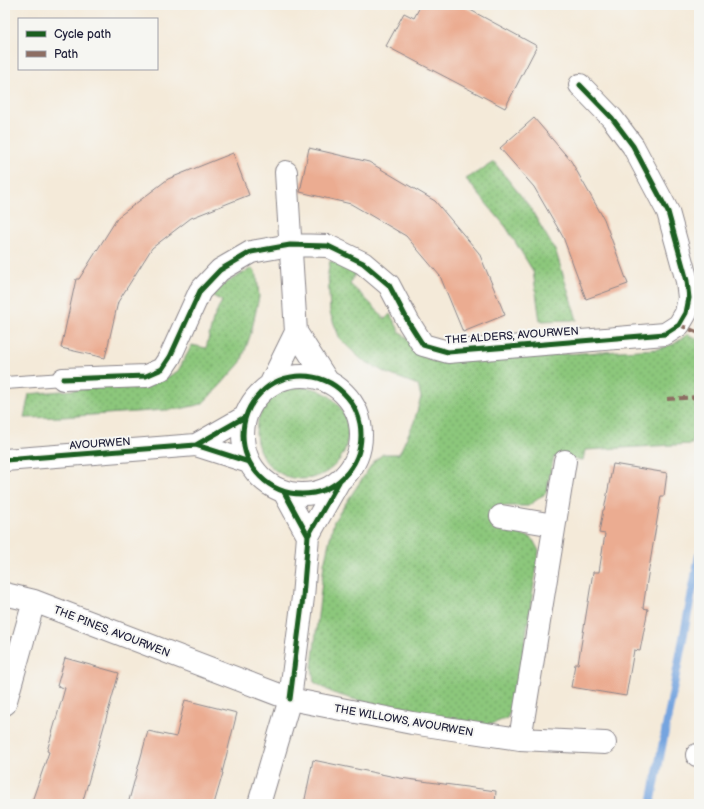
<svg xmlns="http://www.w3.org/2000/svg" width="704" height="809" font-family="'Balsamiq Sans',sans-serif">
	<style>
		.grass { fill: url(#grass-dots); stroke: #57745c }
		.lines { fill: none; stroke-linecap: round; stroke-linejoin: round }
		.stream { stroke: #75a4df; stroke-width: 8 }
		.building { fill: #ebac91 }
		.service-casing { stroke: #8b868a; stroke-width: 14 }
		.minor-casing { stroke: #8b868a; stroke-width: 24 }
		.service { stroke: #fff; stroke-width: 12 }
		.minor { stroke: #fff; stroke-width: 22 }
		.quiet { stroke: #8d6e63; stroke-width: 4; stroke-dasharray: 8 4; stroke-linecap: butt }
		.cycleway-casing { stroke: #f6f6f2; stroke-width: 8 }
		.cycleway { stroke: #1b5e20; stroke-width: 5 }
		.labels { text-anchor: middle; stroke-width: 4; stroke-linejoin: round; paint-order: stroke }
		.street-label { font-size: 11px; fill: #22223b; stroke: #f6f6f2 }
	</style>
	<defs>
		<pattern id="grass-dots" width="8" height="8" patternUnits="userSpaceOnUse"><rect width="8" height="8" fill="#8cc77c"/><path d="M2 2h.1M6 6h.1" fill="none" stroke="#72a167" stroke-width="1.8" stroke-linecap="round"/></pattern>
	</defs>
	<rect width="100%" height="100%" fill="#f6f6f2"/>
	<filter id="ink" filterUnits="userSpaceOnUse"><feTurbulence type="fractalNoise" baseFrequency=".025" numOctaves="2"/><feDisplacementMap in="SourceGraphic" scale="8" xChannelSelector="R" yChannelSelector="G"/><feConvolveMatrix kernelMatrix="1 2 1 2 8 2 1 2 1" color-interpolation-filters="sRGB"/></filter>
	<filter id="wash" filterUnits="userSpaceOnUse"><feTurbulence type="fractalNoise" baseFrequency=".012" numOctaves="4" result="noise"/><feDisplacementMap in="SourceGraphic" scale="16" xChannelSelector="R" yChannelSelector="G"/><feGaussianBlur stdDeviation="0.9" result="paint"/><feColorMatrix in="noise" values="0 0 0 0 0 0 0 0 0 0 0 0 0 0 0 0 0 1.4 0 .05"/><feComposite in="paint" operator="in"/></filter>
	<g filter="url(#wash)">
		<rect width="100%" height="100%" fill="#f4ead9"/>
		<path class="grass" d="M 494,162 L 529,206 L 556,252 L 577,320 L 540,321 L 533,271 L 506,227 L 466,179 Z
			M 330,261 L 344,266 L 356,272 L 350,284 L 369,302 L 385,319 L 390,314 L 400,332 L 432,361 L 658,349 L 674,344 L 688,334 L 699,341 L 699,387 L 692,444 L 585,450 L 583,460 L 554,457 L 546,493 L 528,506 L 500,506 L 497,526 L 532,538 L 539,551 L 516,701 L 507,718 L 489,725 L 373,705 L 333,693 L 314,682 L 312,667 L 324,564 L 334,521 L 374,461 L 383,454 L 399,454 L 414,422 L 421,397 L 418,385 L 386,373 L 361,359 L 340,339 L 330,313 L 328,273 Z
			M 252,268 L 257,276 L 259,297 L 251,333 L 241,362 L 219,387 L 202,404 L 180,409 L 62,417 L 24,418 L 29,394 L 159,382 L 178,371 L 192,345 L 206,348 L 213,320 L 222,301 L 213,296 L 224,284 Z
			M256 433a46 46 0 1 1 92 0a46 46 0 1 1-92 0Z"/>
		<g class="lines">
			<path class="stream" d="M 651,804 L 699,556"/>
		</g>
		<g id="blocks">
			<path class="building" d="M 421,5 L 461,5 L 537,46 L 505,108 L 386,46 L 404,13 L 414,18 Z
				M 534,118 L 571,161 L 604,219 L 628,284 L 586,299 L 563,237 L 534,187 L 500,148 Z
				M 309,148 L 369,162 L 435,201 L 479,253 L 505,315 L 463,332 L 440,276 L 406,236 L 351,204 L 300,192 Z
				M 233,153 L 249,195 L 191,218 L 152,248 L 118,302 L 105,358 L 61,348 L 76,279 L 79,279 L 118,217 L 168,179 Z
				M 613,464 L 667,473 L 664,496 L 661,496 L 647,581 L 643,608 L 648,609 L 640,651 L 634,650 L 626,696 L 571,687 L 575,664 L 578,664 L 593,572 L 599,572 L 605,534 L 599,533 L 603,510 L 604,510 Z
				M 65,658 L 119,673 L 82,804 L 31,804 L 49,752 L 47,751 L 65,688 L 57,686 Z
				M 185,700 L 237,713 L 222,773 L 223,773 L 214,804 L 128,804 L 148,731 L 176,737 Z
				M 313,760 L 400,778 L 496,791 L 495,804 L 304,804 Z"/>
		</g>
	</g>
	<g filter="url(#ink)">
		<use href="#blocks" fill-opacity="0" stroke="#8b868a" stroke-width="1"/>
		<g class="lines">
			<defs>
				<path id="service" d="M 5,383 L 63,379"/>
				<path id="minor" d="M 286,172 L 296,332 L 328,382
					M243 435a59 59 0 1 1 118 0a59 59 0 1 1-118 0Z
					M 63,379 L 146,376 L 162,369 L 170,357 L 200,291 L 220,270 L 251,252 L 290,245 L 328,246 L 363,263 L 389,285 L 409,323 L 423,345 L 448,352 L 665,334 L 679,325 L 686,313 L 689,298 L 687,281 L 668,212 L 633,146 L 612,118 L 580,85
					M 270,385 L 296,332
					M 196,445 L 245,417
					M 5,460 L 196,445 L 249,462
					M 284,492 L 308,536
					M 501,516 L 554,525
					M 5,594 L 34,601
					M 5,704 L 34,601 L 290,699 L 412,723 L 520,739 L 605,743
					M 520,739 L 565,461
					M 697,755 L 699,755
					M 259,804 L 290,699 L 303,597 L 308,536 L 339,481"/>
			</defs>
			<use href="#service" class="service-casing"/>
			<use href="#minor" class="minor-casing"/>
			<use href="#service" class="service"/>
			<use href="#minor" class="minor"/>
			<path class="quiet" d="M 679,325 L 699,333
				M 667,399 L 699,397"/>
			<defs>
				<path id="cycleway" d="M243 435a59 59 0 1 1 118 0a59 59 0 1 1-118 0Z
					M 63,379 L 146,376 L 162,369 L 170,357 L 200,291 L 220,270 L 251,252 L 290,245 L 328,246 L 363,263 L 389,285 L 409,323 L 423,345 L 448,352 L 665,334 L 679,325 L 686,313 L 689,298 L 687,281 L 668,212 L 633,146 L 612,118 L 580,85
					M 196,445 L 245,417
					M 5,460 L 196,445 L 249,462
					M 284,492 L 308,536
					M 290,699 L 303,597 L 308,536 L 339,482"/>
			</defs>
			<use href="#cycleway" class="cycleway-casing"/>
			<use href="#cycleway" class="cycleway"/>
		</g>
	</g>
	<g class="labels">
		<g class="street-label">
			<text transform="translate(512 335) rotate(-4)" y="4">THE ALDERS, AVOURWEN</text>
			<text transform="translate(100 443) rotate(-4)" y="4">AVOURWEN</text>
			<text transform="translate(112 631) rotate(21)" y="4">THE PINES, AVOURWEN</text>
			<text transform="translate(404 720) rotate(10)" y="4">THE WILLOWS, AVOURWEN</text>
		</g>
	</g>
	<rect width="704" height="809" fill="none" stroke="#f6f6f2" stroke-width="20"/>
	<rect x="18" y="18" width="140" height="52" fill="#f6f6f2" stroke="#a1a1a9"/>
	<rect x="26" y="31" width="20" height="6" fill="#1b5e20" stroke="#a1a1a9"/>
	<text x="54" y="38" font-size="12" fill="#22223b">Cycle path</text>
	<rect x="26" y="51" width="20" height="6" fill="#8d6e63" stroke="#a1a1a9"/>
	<text x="54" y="58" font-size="12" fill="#22223b">Path</text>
</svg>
